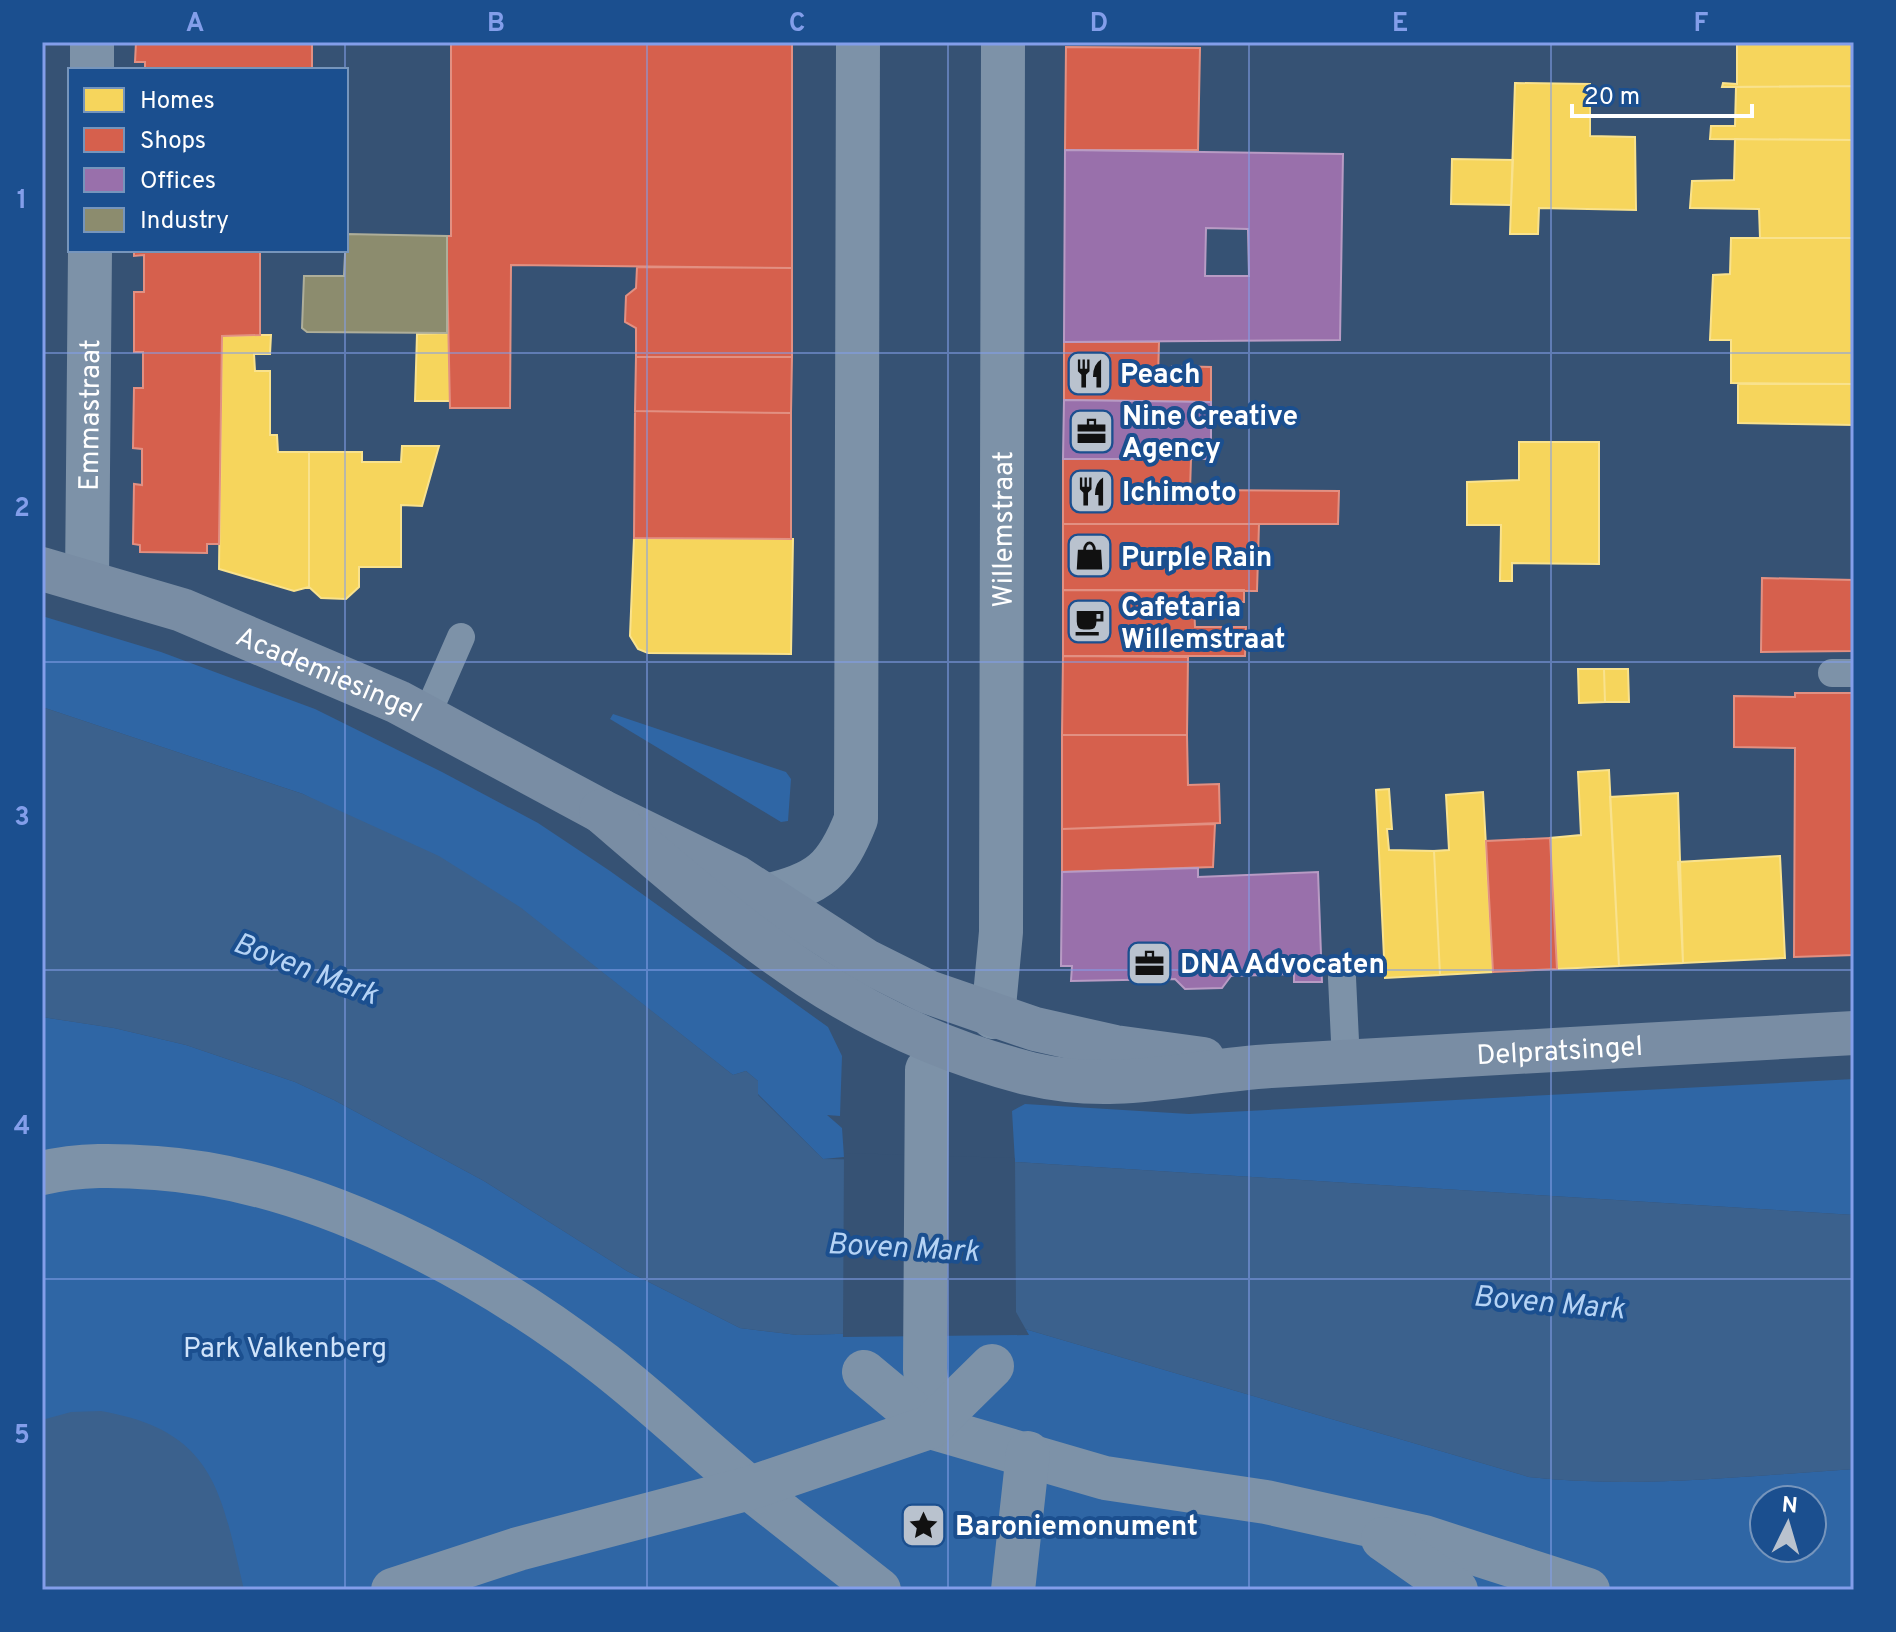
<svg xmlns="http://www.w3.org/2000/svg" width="1896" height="1632" font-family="Overpass,sans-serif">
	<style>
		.green { fill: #2f66a5; fill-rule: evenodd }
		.water { fill: #3b618d }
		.pier { fill: #365274 }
		.homes { fill: #f6d55c; stroke: #f9e28d; stroke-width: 2 }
		.shops { fill: #d6604d; stroke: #e29082; stroke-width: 2 }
		.offices { fill: #9970ab; stroke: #b89bc4; stroke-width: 2; fill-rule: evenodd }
		.industry { fill: #8c8c6e; stroke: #aeae9a; stroke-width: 2 }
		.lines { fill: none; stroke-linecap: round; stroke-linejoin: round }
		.lane { stroke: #7d92a8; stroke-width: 28 }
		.street { stroke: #7d92a8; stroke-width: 44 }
		.secondary { stroke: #798da4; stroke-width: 44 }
		.grid { fill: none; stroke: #839eea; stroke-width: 2; stroke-opacity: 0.55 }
		.labels { text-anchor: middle; stroke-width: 8; stroke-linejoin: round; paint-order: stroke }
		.poi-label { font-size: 28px; font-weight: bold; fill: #fff; stroke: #1b4f8f; text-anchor: start }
		.street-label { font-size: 28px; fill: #fff; stroke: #1b4f8f }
		.park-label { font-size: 28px; fill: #cfe3fa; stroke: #1b4f8f }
		.water-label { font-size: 30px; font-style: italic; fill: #b5d3f5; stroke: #1b4f8f }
		.neatline { fill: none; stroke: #839eea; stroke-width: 3 }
		.grid-label { font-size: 26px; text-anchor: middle; font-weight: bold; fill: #839eea }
	</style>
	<rect width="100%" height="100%" fill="#365274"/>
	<path class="green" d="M 42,616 L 161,652 L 315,709 L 442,772 L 538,823 L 610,871 L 828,1027 L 842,1056 L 840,1116 L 827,1115 L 842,1128 L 844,1157 L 823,1159 L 758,1094 L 758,1081 L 746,1071 L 733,1075 L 520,908 L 303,794 L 42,707 Z
		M 613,714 L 786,772 L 791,779 L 788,821 L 781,822 L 610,719 Z
		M 42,1017 L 114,1028 L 186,1045 L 295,1082 L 334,1100 L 484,1181 L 627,1271 L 740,1328 L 798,1335 L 1025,1329 L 1529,1477 C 1638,1489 1745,1476 1854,1469 L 1854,1590 L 42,1590 ZM 1764,1500 L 1812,1500 L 1812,1548 L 1764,1548 Z
		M 1854,1079 L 1854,1215 L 1015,1162 L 1012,1111 L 1025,1104 L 1189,1114 Z"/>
	<path class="water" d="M 42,707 L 303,794 L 439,856 L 520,907 L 733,1075 L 746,1071 L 758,1081 L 758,1095 L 823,1159 L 1015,1162 L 1854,1215 L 1854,1469 C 1745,1476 1638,1489 1529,1477 L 1025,1329 L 798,1335 L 740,1328 L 627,1271 L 484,1181 L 334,1100 L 295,1082 L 186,1045 L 114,1028 L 42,1017 Z
		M 101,1411 C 215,1431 221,1491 244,1590 L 42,1590 L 42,1420 L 71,1412 Z"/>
	<path class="pier" d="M 844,1153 L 1015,1158 L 1016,1312 L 1029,1335 L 843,1337 Z"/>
	<path class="homes" d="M 1737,42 L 1854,42 L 1854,86 L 1722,87 L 1723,83 L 1737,84 Z
		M 1515,83 L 1590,84 L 1590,136 L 1635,137 L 1636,210 L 1539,208 L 1538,234 L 1510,234 Z
		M 1854,86 L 1854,140 L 1710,139 L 1711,126 L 1735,126 L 1736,87 Z
		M 1735,139 L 1854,140 L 1854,238 L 1760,238 L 1759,209 L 1690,208 L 1692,181 L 1734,180 Z
		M 1452,159 L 1513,160 L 1511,205 L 1451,204 Z
		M 1731,238 L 1854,238 L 1854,384 L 1731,383 L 1731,340 L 1710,340 L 1713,275 L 1730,274 Z
		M 447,333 L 450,334 L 450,401 L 415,401 L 417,334 Z
		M 260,335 L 271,335 L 270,354 L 254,354 L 255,371 L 270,371 L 270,435 L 277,435 L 278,452 L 309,452 L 309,587 L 294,591 L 219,569 L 222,336 Z
		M 1738,384 L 1854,384 L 1854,425 L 1738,423 Z
		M 1519,442 L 1599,442 L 1599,564 L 1512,563 L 1512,581 L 1500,581 L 1501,525 L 1467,525 L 1467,482 L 1519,480 Z
		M 402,446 L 439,446 L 422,506 L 401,505 L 401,567 L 359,567 L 359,587 L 346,599 L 321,598 L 309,587 L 309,452 L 362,452 L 362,462 L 401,462 Z
		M 634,538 L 793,539 L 791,654 L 648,653 L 638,649 L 630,636 Z
		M 1578,669 L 1604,669 L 1605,702 L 1579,703 Z
		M 1604,669 L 1628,669 L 1629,702 L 1605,702 Z
		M 1609,770 L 1619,966 L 1557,969 L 1550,838 L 1581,835 L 1578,772 Z
		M 1389,789 L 1392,829 L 1387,829 L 1389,850 L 1434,851 L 1440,975 L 1385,978 L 1376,790 Z
		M 1483,792 L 1493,972 L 1440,975 L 1434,851 L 1449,850 L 1446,795 Z
		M 1678,793 L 1683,963 L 1619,966 L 1610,797 Z
		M 1780,856 L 1785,958 L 1683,963 L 1678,862 Z"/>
	<path class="shops" d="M 136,42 L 312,42 L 312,70 L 145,70 L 145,62 L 135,62 Z
		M 451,42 L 792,42 L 792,268 L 511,265 L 510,408 L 450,408 L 447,267 L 447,236 L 451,236 Z
		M 1066,47 L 1200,48 L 1198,150 L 1065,150 Z
		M 134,250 L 260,250 L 260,335 L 222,336 L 219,544 L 207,544 L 207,553 L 140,552 L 140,545 L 133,544 L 134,484 L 142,485 L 142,449 L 133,448 L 134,388 L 143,388 L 143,352 L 134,352 L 134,292 L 144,292 L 144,255 L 134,256 Z
		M 637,267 L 792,268 L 792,357 L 636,357 L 636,328 L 625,322 L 626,296 L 636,288 Z
		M 1064,342 L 1159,342 L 1158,378 L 1173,379 L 1172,366 L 1211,367 L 1211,402 L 1064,400 Z
		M 636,357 L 792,357 L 791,413 L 635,411 Z
		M 635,411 L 791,413 L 791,539 L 634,538 Z
		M 1063,459 L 1191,459 L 1190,490 L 1339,491 L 1338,524 L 1063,524 Z
		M 1063,524 L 1259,524 L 1257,591 L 1063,590 Z
		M 1762,578 L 1854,580 L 1854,651 L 1761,652 Z
		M 1063,590 L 1244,590 L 1244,602 L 1194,602 L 1195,627 L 1246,627 L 1245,656 L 1063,656 Z
		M 1063,656 L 1188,657 L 1187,735 L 1062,735 Z
		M 1795,693 L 1854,693 L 1854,955 L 1794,957 L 1795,748 L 1734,747 L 1734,696 L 1795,697 Z
		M 1062,735 L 1187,735 L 1188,785 L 1219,784 L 1220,823 L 1062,829 Z
		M 1215,824 L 1213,867 L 1062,872 L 1062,829 Z
		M 1550,838 L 1557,969 L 1493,972 L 1486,841 Z"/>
	<path class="offices" d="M 1065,150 L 1343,154 L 1340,340 L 1064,342 ZM 1206,228 L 1248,229 L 1249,276 L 1205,276 Z
		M 1064,400 L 1211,402 L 1211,459 L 1063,459 Z
		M 1198,868 L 1198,877 L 1318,872 L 1322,982 L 1294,982 L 1294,974 L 1231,976 L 1222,988 L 1185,989 L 1175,979 L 1071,981 L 1072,966 L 1061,966 L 1062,872 Z"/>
	<path class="industry" d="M 346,234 L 447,236 L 447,333 L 307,332 L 302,328 L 304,276 L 344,276 Z"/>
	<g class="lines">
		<path class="lane" d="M 1832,673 L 1854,673
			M 426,717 L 461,637
			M 1342,978 L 1346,1062"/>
		<g class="street">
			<path d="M 92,70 L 92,42"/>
			<path id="s1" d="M 87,581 L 90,250"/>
			<path d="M 766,896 C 819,884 836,870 856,819 L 858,42"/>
			<path id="s2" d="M 993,1017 L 1001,932 L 1003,42"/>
			<path d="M 927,1070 L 925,1369 L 930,1427"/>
			<path d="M 42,1173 C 80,1164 117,1165 156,1168 C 313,1179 481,1269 604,1364 C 653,1402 699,1446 746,1485 C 790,1521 835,1555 879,1590"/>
			<path d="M 864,1372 L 930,1427 L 1105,1478 L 1266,1502 L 1424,1537 L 1588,1590"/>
			<path d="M 1383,1539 L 1456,1590"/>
			<path d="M 393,1590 L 518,1549 L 750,1488 L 930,1427 L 992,1366"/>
			<path d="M 1013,1590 L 1028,1453"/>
		</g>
		<g class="secondary">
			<path id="s3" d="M 42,569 L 182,610 L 398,702 L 601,811 L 736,877 L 866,961 L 928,992 L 1035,1029 L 1115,1047 L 1203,1059"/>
			<path id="s4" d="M 601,811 C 739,929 849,1029 1031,1074 C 1115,1094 1189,1071 1271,1066 C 1465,1055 1660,1044 1854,1033"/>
		</g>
	</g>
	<path class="grid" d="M 345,42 L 345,70M 647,42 L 647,1590M 948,42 L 948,1590M 1249,42 L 1249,1590M 1551,42 L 1551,1590M 345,250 L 345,1590M 42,353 L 1854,353M 42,662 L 1854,662M 42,970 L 1854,970M 42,1279 L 1854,1279"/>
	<defs>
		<symbol id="restaurant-square" viewBox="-11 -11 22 22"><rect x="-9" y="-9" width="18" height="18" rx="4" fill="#b9c2ce" stroke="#1b4f8f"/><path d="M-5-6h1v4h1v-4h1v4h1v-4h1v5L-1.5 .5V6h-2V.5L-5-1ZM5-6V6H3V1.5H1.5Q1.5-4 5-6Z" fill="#111"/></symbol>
		<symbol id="office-square" viewBox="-11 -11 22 22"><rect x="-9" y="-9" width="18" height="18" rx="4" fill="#b9c2ce" stroke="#1b4f8f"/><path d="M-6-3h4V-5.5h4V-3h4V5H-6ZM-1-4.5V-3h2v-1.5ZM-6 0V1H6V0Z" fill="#111"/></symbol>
		<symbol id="shop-square" viewBox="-11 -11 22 22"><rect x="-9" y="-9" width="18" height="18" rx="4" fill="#b9c2ce" stroke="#1b4f8f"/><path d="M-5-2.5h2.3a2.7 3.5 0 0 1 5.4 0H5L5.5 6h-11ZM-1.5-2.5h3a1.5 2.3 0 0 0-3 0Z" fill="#111"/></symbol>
		<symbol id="cafe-square" viewBox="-11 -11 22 22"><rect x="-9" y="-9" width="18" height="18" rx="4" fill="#b9c2ce" stroke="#1b4f8f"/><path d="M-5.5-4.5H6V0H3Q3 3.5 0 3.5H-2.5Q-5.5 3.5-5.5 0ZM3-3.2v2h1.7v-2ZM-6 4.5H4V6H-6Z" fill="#111"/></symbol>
		<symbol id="sight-square" viewBox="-11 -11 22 22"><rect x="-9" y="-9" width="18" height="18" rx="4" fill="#b9c2ce" stroke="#1b4f8f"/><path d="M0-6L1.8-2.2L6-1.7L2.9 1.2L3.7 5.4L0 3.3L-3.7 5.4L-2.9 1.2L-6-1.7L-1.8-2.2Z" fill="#111"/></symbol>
	</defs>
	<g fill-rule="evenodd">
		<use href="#restaurant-square" x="1064" y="348" width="51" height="51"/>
		<use href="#office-square" x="1066" y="406" width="51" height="51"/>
		<use href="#restaurant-square" x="1066" y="466" width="51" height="51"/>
		<use href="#shop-square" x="1064" y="530" width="51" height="51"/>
		<use href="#cafe-square" x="1064" y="596" width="51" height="51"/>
		<use href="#office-square" x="1124" y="938" width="51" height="51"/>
		<use href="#sight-square" x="898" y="1500" width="51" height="51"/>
	</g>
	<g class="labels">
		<g class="poi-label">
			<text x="1120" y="383">Peach</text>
			<text x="1122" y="425">Nine Creative<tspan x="1122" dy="32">Agency</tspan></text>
			<text x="1122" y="501">Ichimoto</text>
			<text x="1121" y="566">Purple Rain</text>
			<text x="1121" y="616">Cafetaria<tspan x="1121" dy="32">Willemstraat</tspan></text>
			<text x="1180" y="973">DNA Advocaten</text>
			<text x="955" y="1535">Baroniemonument</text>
		</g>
		<g class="street-label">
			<text dy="10" stroke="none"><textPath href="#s1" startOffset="166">Emmastraat</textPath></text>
			<text dy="10" stroke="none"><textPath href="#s2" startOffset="488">Willemstraat</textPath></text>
			<text dy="10" stroke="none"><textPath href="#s3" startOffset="306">Academiesingel</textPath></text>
			<text dy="10" stroke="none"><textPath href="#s4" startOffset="1040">Delpratsingel</textPath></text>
		</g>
		<g class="park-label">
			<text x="285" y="1357">Park Valkenberg</text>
		</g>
		<g class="water-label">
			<text transform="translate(306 968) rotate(21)" y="10">Boven Mark</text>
			<text transform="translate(903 1247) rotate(3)" y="10">Boven Mark</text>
			<text transform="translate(1549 1302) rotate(5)" y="10">Boven Mark</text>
		</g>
	</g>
	<rect width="1896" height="1632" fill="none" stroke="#1b4f8f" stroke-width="88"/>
	<rect x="68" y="68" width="280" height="184" fill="#1b4f8f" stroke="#7695bc" stroke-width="2"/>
	<rect x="84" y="88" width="40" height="24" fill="#f6d55c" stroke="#7695bc" stroke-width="2"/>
	<text x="140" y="108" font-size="24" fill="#ffffff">Homes</text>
	<rect x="84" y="128" width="40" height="24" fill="#d6604d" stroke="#7695bc" stroke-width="2"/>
	<text x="140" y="148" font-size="24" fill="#ffffff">Shops</text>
	<rect x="84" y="168" width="40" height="24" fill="#9970ab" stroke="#7695bc" stroke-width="2"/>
	<text x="140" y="188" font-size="24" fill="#ffffff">Offices</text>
	<rect x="84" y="208" width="40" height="24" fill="#8c8c6e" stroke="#7695bc" stroke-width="2"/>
	<text x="140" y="228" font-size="24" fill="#ffffff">Industry</text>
	<g transform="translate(1788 1524) rotate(5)"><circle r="38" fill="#1b4f8f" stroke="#7695bc" stroke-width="2"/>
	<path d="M0-6L14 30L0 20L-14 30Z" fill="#b9c2ce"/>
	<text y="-12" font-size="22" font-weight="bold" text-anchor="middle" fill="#ffffff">N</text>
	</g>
	<path d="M1572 104v12h180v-12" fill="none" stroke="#ffffff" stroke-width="4"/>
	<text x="1584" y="104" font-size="24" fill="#ffffff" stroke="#1b4f8f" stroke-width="6" paint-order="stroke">20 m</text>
	<rect x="44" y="44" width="1808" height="1544" class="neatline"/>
	<g class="grid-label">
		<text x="195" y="31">A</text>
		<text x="496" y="31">B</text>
		<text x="797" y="31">C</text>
		<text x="1099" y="31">D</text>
		<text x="1400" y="31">E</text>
		<text x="1701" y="31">F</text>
		<text x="22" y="208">1</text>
		<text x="22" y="516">2</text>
		<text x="22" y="825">3</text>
		<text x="22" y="1134">4</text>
		<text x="22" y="1443">5</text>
	</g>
</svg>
